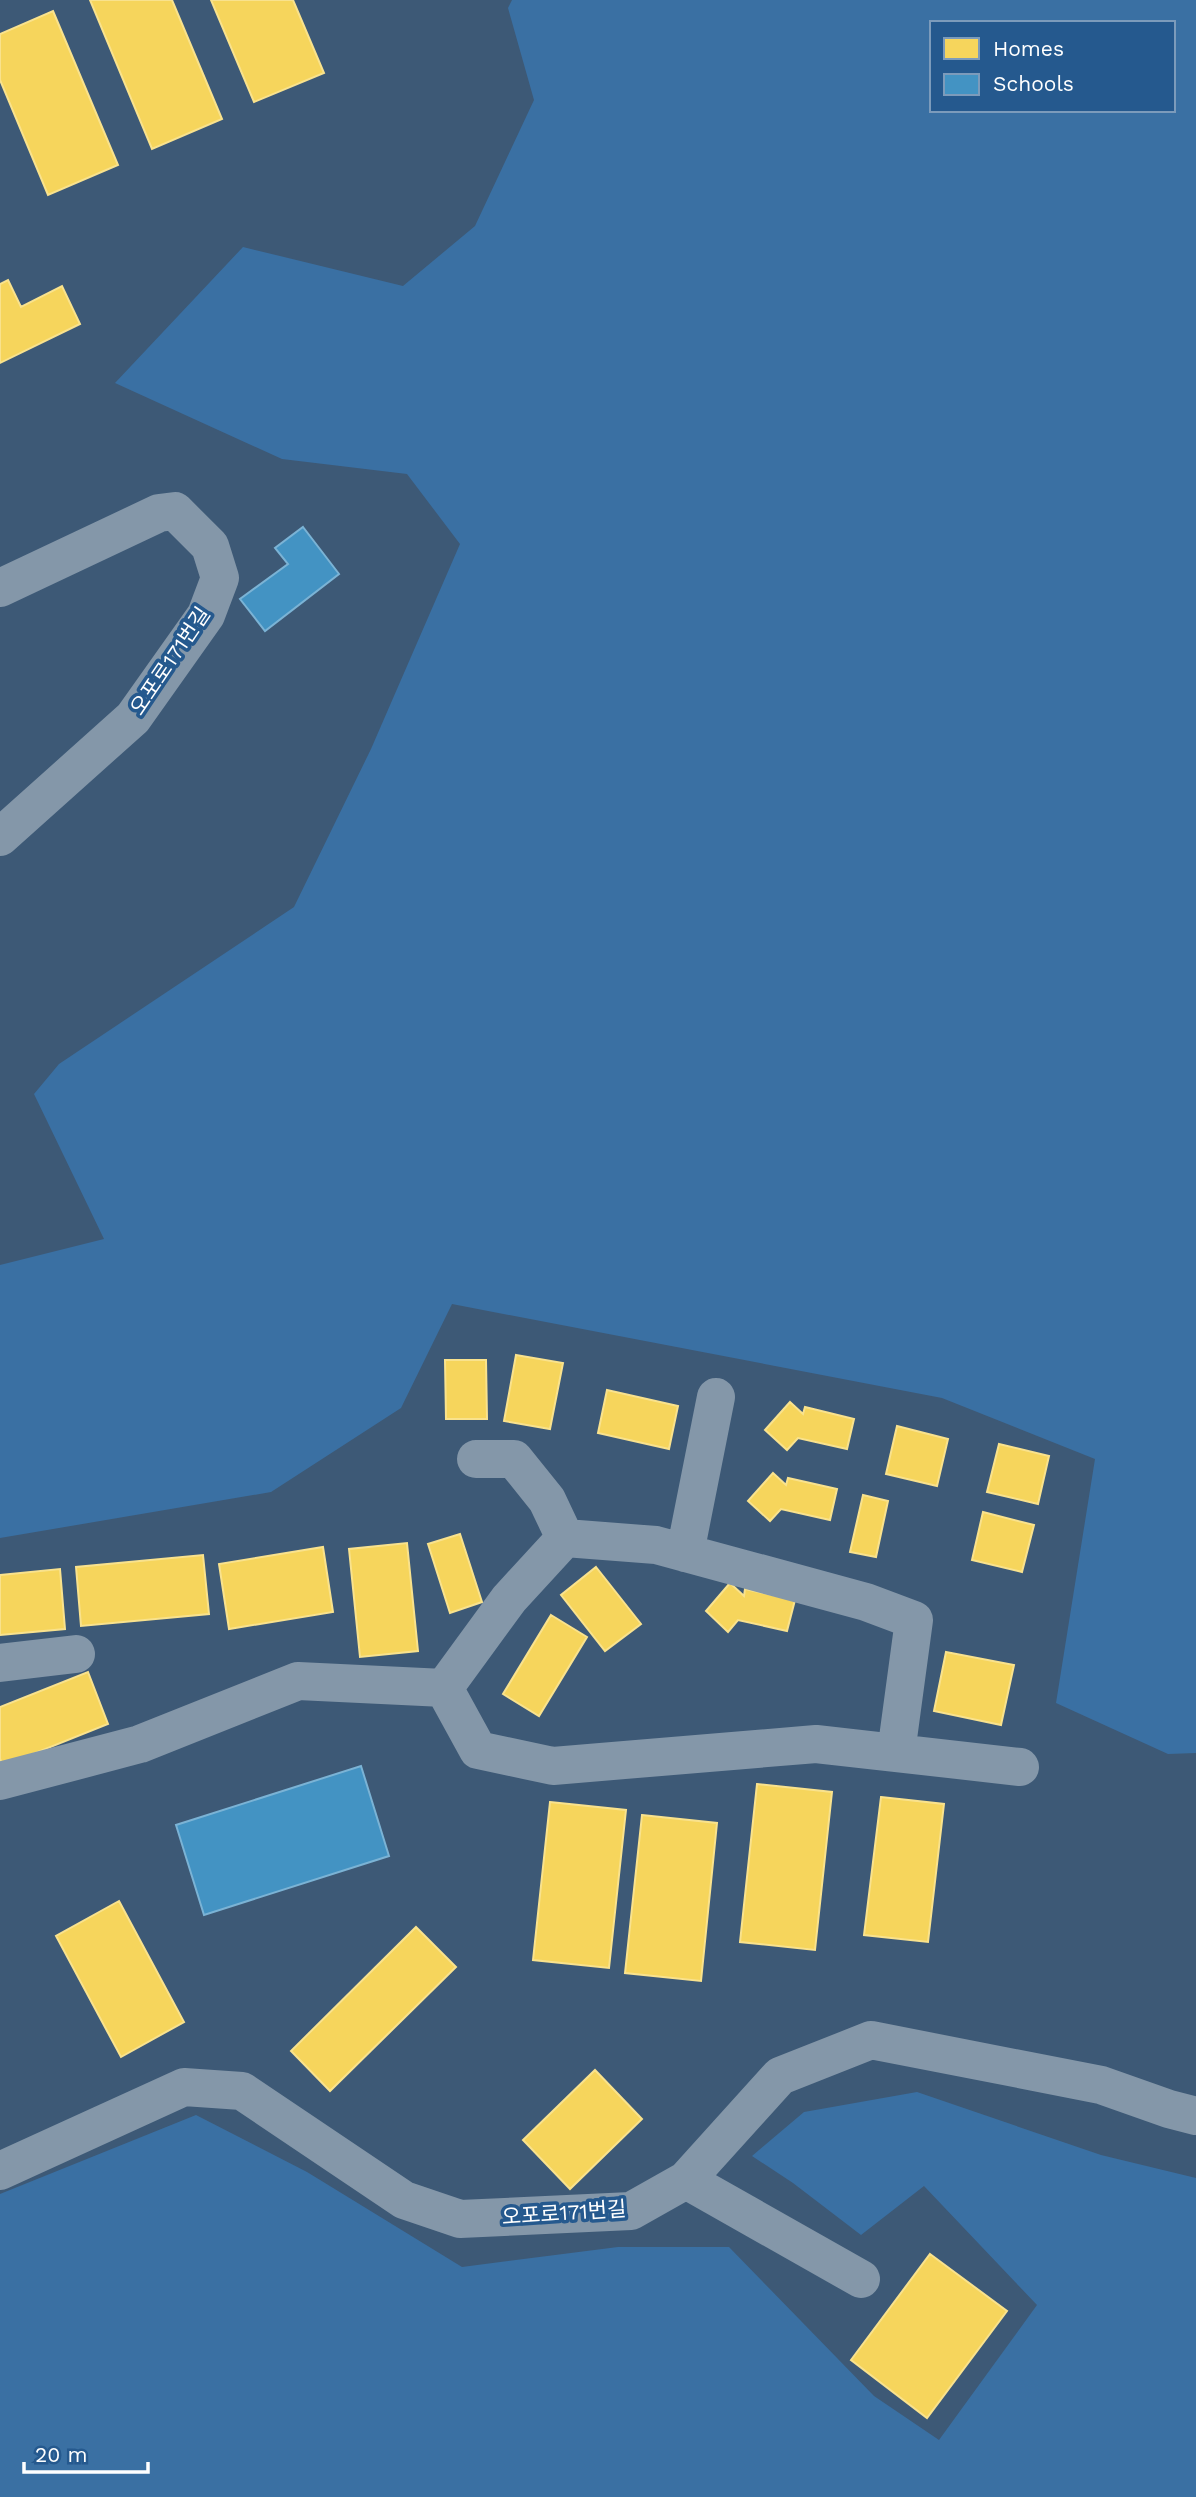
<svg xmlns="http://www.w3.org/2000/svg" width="1196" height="2497" font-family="'Work Sans','Noto Sans KR',sans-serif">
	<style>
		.green { fill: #3a70a3; fill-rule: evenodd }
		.homes { fill: #f6d55c; stroke: #f9e28d; stroke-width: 2 }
		.schools { fill: #4393c3; stroke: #7bb3d5; stroke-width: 2 }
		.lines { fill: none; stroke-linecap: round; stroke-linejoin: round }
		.minor { stroke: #8497a9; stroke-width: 38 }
		.labels { text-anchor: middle; stroke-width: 7; stroke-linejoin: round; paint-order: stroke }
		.street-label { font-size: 21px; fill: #fff; stroke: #25598e }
	</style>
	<rect width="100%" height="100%" fill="#3d5976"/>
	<path class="green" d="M 512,0 L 1196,0 L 1196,1753 L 1168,1754 L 1056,1703 L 1095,1459 L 942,1398 L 452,1304 L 401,1408 L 271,1492 L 0,1538 L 0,1265 L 104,1239 L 34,1094 L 59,1064 L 294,907 L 371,749 L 460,544 L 407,474 L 282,459 L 115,383 L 243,247 L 403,286 L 475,226 L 534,100 L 508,8 ZM 932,23 L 1173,23 L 1173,110 L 932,110 Z
		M 917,2092 L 1101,2155 L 1196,2178 L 1196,2497 L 0,2497 L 0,2194 L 196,2115 L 307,2172 L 462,2267 L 618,2247 L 729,2247 L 874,2396 L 939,2440 L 1037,2305 L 924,2186 L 861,2235 L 793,2183 L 752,2156 L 804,2112 Z"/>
	<path class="homes" d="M 90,0 L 172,0 L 222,119 L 152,149 Z
		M 211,0 L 293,0 L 324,73 L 254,102 Z
		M 53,11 L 118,165 L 48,195 L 0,80 L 0,34 Z
		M 8,280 L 21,307 L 62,286 L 80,324 L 0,363 L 0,284 Z
		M 516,1355 L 563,1363 L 550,1429 L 504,1421 Z
		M 445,1360 L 486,1360 L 487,1419 L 446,1419 Z
		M 607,1390 L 678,1406 L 669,1449 L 598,1433 Z
		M 790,1402 L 803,1414 L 805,1407 L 854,1419 L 847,1449 L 798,1438 L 787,1450 L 765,1430 Z
		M 897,1426 L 948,1439 L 937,1486 L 886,1474 Z
		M 999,1444 L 1049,1456 L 1038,1504 L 987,1492 Z
		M 773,1473 L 786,1485 L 788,1478 L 837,1489 L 830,1520 L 781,1509 L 770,1521 L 748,1501 Z
		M 863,1495 L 888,1501 L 876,1557 L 850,1552 Z
		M 983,1512 L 1034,1525 L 1022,1572 L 972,1560 Z
		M 460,1534 L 482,1602 L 450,1613 L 428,1544 Z
		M 407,1543 L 418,1651 L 360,1657 L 349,1549 Z
		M 323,1547 L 333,1612 L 229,1629 L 219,1564 Z
		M 203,1555 L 209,1614 L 81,1626 L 76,1567 Z
		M 596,1567 L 641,1624 L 605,1651 L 561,1595 Z
		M 60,1569 L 65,1629 L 0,1635 L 0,1575 Z
		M 730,1583 L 744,1596 L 745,1589 L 795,1600 L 787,1631 L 738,1620 L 728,1632 L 706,1611 Z
		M 551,1615 L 587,1637 L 539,1716 L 503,1694 Z
		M 946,1652 L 1014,1665 L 1001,1725 L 934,1711 Z
		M 88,1672 L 108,1724 L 3,1766 L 0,1759 L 0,1707 Z
		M 757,1784 L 832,1792 L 815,1950 L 740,1942 Z
		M 881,1797 L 944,1804 L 928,1942 L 864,1935 Z
		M 550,1802 L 626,1810 L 609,1968 L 533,1960 Z
		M 642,1815 L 717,1823 L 701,1981 L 625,1973 Z
		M 119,1901 L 184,2022 L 121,2057 L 56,1936 Z
		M 416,1927 L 456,1967 L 330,2091 L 291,2051 Z
		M 595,2070 L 642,2119 L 570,2189 L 523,2140 Z
		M 930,2254 L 1007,2311 L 927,2418 L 851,2360 Z"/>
	<path class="schools" d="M 303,527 L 339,574 L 265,631 L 240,599 L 288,564 L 275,548 Z
		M 361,1766 L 389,1856 L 204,1915 L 176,1825 Z"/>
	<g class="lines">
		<path class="minor" d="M 0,588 L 159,513 L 175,511 L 210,546 L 220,578 L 206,615 L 133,718 L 0,837
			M 476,1459 L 514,1459 L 547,1500 L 565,1538
			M 685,1553 L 716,1397
			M 0,1663 L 76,1654
			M 444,1688 L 478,1750 L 553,1766 L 816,1744 L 1020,1767
			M 0,1781 L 140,1744 L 298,1681 L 444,1688 L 509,1599 L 565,1538 L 656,1545 L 866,1602 L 914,1620 L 896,1753
			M 0,2171 L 184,2087 L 242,2091 L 404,2200 L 460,2219 L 631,2211 L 686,2180 L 780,2076 L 871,2040 L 1101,2085 L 1169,2109 L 1196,2116
			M 686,2180 L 861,2279"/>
	</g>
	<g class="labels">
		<g class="street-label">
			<text transform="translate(170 661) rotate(-56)" y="7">오포로171번길</text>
			<text transform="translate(564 2213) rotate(-4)" y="7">오포로171번길</text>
		</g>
	</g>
	<rect x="930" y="21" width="245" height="91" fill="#25598e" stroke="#7c9bbb" stroke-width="2"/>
	<rect x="944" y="38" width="35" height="21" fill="#f6d55c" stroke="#7c9bbb" stroke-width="2"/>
	<text x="993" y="56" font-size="21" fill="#ffffff">Homes</text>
	<rect x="944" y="74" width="35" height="21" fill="#4393c3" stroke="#7c9bbb" stroke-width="2"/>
	<text x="993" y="91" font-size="21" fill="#ffffff">Schools</text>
	<path d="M24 2462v10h124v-10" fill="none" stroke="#ffffff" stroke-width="3.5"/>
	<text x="35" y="2462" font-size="21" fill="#ffffff" stroke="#25598e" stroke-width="5" paint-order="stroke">20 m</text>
</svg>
